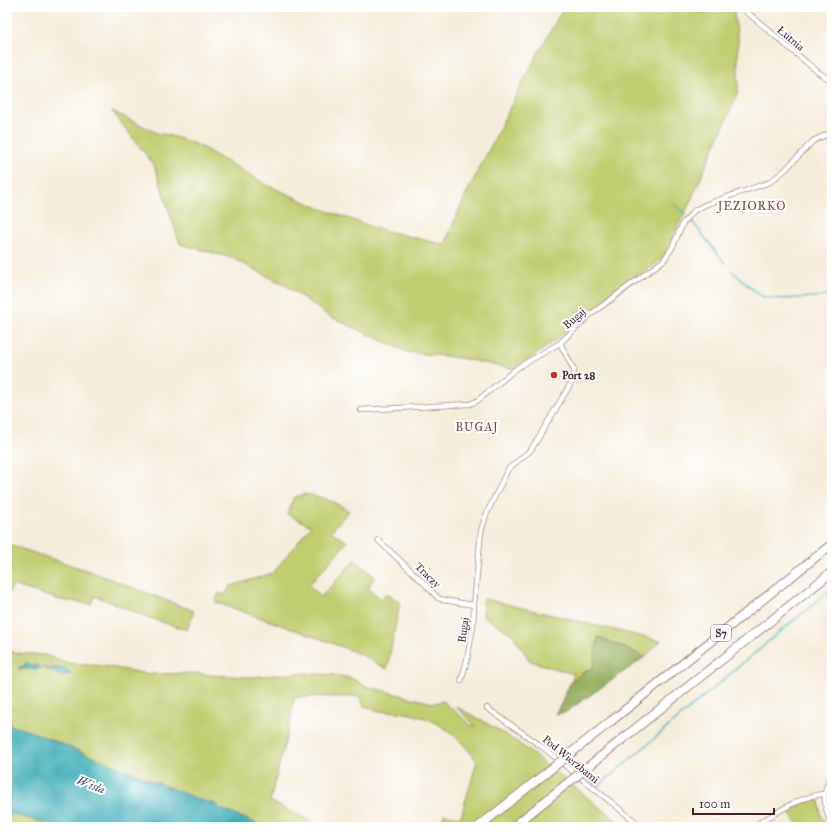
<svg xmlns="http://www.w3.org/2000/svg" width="839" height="834" font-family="'IM FELL Great Primer',serif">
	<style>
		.green { fill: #c0cd6f; stroke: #85764d }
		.forest { fill: #98b062; stroke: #716846 }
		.water { fill: #3bacb5; stroke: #426670 }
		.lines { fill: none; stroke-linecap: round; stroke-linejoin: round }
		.stream { stroke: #3bacb5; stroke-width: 1.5 }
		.street-casing { stroke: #a08682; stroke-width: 6 }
		.highway-casing { stroke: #a08682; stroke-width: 10 }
		.street { stroke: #fff; stroke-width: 4.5 }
		.highway { stroke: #fff; stroke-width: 8 }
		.highway-bridge-casing { stroke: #a08682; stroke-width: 10; stroke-linecap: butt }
		.highway-bridge { stroke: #fff; stroke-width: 8 }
		.poi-dot { fill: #c8321e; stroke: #fff; stroke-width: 1.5 }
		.labels { text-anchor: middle; stroke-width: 4; stroke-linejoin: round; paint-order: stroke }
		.shield { fill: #fff; stroke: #80626b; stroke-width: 1 }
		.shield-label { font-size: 10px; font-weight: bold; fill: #4a1f2b }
		.street-label { font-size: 11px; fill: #4a1f2b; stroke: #fff }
		.poi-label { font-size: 11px; font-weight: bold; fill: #4a1f2b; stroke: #fff; text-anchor: start }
		.neighbourhood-label { font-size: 12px; letter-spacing: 1px; fill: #7a493a; stroke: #fff }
		.water-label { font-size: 12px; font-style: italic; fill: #435e69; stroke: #fff }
	</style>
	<rect width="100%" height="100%" fill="#fff"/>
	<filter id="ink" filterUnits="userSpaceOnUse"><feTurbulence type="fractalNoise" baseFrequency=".025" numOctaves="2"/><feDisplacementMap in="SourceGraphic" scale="8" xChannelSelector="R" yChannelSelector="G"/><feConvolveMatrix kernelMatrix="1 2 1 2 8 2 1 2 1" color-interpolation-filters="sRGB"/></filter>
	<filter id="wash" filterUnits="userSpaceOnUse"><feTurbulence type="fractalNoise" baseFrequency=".012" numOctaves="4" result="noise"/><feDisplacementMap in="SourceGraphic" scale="16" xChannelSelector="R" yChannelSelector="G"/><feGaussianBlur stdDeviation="0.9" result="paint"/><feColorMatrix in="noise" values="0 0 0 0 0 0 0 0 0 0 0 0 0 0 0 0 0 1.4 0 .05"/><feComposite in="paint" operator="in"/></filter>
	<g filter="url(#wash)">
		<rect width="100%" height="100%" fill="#f5edda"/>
		<path class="green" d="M 558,7 L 733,7 L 738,39 L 738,93 L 684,216 C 674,229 671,246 662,259 L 582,319 L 576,312 L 569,317 L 572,326 C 554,343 534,356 513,369 L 460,358 L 407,352 L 329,316 L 285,285 L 232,258 L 180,244 L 154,165 L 112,111 L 157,133 L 175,137 L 200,146 L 267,185 L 319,208 L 375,228 L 445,245 C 457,210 474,178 491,146 C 513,100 536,55 562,11 Z
			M 305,494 C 323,497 334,501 349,511 L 331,531 L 347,542 L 309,585 L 321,597 L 355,560 L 375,577 L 368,588 L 381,599 L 386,593 L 400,602 L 387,669 L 362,655 L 327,641 L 215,602 L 219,593 L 224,595 L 231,586 L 273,573 L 311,526 L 287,514 L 294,497 Z
			M 7,544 L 92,572 L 194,611 L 187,630 L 150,618 L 95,596 L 91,604 L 60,600 L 13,585 L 7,597 Z
			M 483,599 L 485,599 L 661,641 L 645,657 L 599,637 L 593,667 L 571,681 L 574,674 L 530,661 L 512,634 L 483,616 Z
			M 7,651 L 16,653 L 45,655 L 68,663 L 105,666 L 148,674 L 197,673 L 208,675 L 248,677 L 305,673 L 334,675 L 351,678 L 365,686 L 432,703 L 443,701 L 471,725 L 476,726 L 455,706 L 488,724 L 517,742 L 625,827 L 440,827 L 444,814 L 461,817 L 477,761 C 454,731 436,717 398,712 C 392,711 385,712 379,711 C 374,710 369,707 364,706 L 359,696 C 338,698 316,695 294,698 L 291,719 L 270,801 L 317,825 L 328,827 L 265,827 L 221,809 L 215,804 L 200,800 L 32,732 L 7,724 Z
			M 817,799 L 819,800 L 821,815 L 826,827 L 799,827 L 788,810 L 795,806 Z
			M 7,813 L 60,827 L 7,827 Z"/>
		<path class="forest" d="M 598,637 L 645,657 L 566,712 L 555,714 L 561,704 L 571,681 L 593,667 Z"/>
		<path class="water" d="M 26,663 L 31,664 L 33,666 L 38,665 L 39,668 C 43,666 48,669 52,669 L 52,668 L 62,668 L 62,669 L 65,669 L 72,674 L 68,674 L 63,677 L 59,675 L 56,675 L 55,672 L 41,667 C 34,671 33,669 25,669 C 23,669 22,669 20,669 L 18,668 L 26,665 L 24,664 Z
			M 7,724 L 32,732 L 200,800 L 215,804 L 221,809 L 265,827 L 61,827 L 7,813 Z"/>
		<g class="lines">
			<path class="stream" d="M 675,205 L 685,214
				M 691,220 L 725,263
				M 731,270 C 741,278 750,289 762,296 C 773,302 817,296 832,296
				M 587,779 L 597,786 L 601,784 L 777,634 L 832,589"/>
		</g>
	</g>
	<g filter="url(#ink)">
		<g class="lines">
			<defs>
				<path id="street" d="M 741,7 L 819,73 L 832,81
					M 361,410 L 470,404 L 477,401 L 517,368 L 560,343
					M 378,540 L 423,582 L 438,598 L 443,600 L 474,605
					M 461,681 L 467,660 L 473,626 L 474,605 L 481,531 L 486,515 L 508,469 L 531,450 L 573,380 L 574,370 L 560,343 L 591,314 L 664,260 L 672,248 L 683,223 L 695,210 L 707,204 L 770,182 L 785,170 L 813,141 L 832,132
					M 487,708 L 541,746 L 642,827
					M 832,775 C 821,792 824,808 832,826
					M 752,827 C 772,816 801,795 824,794"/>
				<path id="highway" d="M 610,722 L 832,544
					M 630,733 L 832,572"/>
			</defs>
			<use href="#street" class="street-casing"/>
			<use href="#highway" class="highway-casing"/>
			<use href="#street" class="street"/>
			<use href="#highway" class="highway"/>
			<defs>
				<path id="highway-bridge" d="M 478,827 L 610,722
					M 513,827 L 630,733"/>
			</defs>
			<use href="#highway-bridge" class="highway-bridge-casing"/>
			<use href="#highway-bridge" class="highway-bridge"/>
		</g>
	</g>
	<circle class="poi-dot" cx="554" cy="375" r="4"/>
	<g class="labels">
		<rect class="shield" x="711" y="625" width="20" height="16" rx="3"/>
		<g class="shield-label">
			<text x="721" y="637">S7</text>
		</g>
		<g class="street-label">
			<text transform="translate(791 38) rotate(40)" y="4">Łutnia</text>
			<text transform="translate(574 318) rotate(-41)" y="4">Bugaj</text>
			<text transform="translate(428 575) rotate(45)" y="4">Traczy</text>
			<text transform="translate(463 630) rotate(-82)" y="4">Bugaj</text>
			<text transform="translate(571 759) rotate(39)" y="4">Pod Wierzbami</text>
		</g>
		<g class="poi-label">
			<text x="562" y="379">Port 28</text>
		</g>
		<g class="neighbourhood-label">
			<text x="752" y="210">JEZIORKO</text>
			<text x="477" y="431">BUGAJ</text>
		</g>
		<g class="water-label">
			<text transform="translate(91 785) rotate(21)" y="4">Wisła</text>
		</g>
	</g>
	<rect width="839" height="834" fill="none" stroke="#fff" stroke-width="24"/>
	<path d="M693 808v6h81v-6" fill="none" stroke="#4a1f2b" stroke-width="2"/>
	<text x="699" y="808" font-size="12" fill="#4a1f2b" stroke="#ffffff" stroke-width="3" paint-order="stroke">100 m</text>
</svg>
